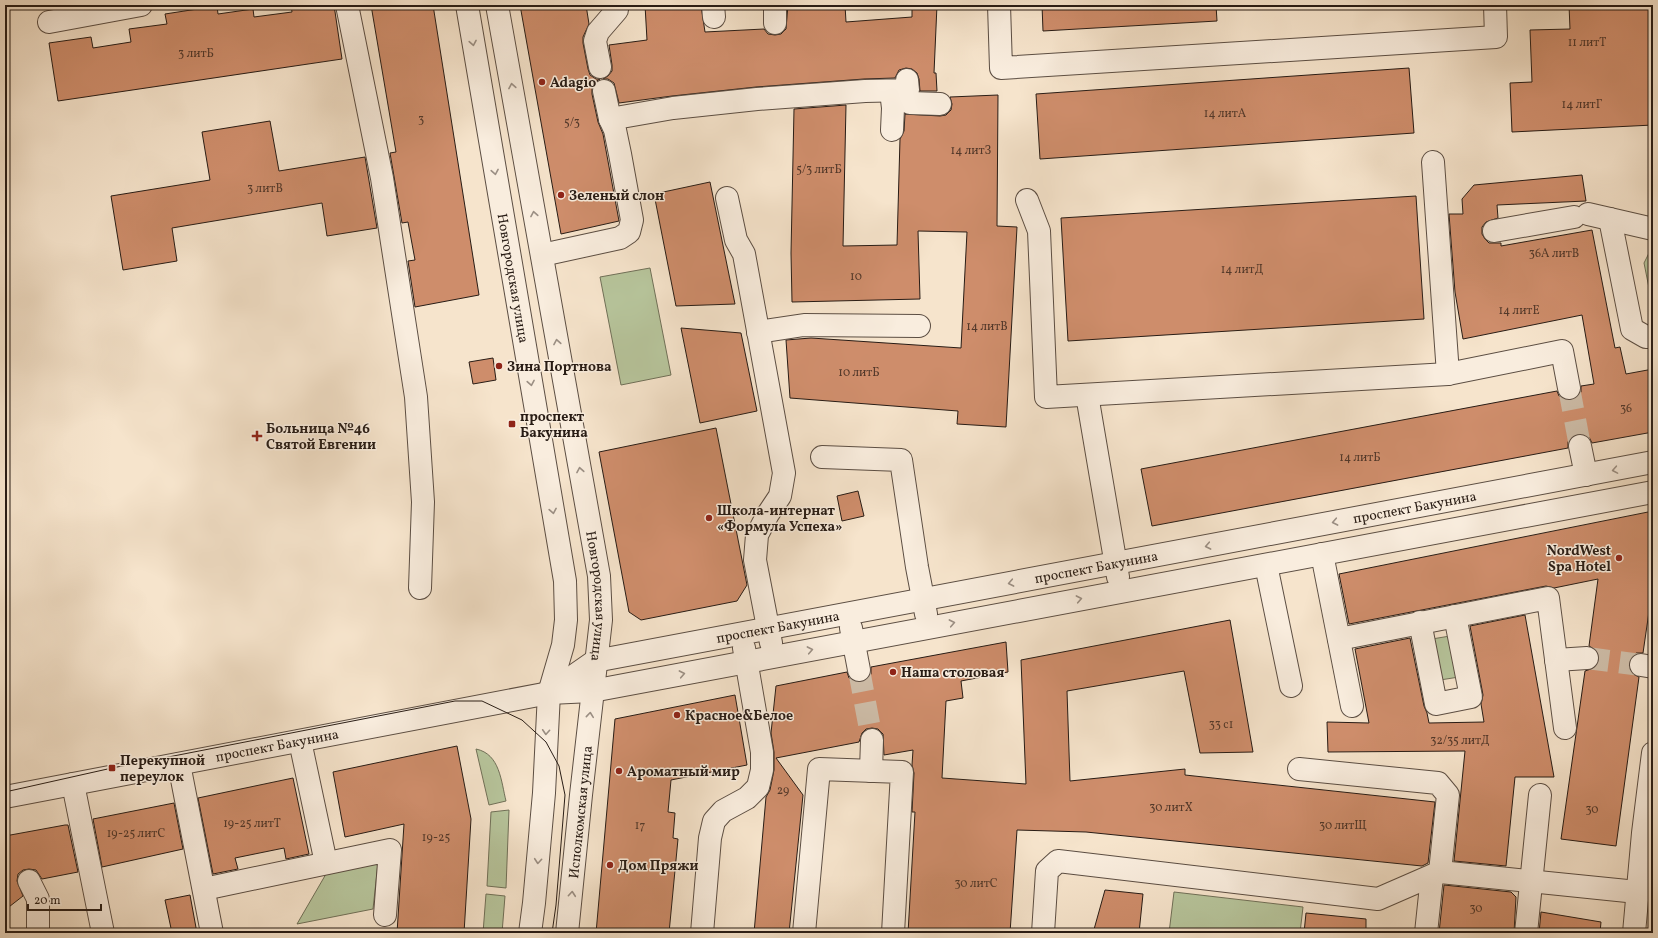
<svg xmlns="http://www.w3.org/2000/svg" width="1658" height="938" font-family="Vollkorn,serif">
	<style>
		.green { fill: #b7c59c; stroke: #707058 }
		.building { fill: #ce8d6b; stroke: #281c15 }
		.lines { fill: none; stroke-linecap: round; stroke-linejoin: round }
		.minor-tunnel { stroke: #cdbca7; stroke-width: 22; stroke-dasharray: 22 11; stroke-linecap: butt }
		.minor-casing { stroke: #5c4e43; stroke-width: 24 }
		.minor { stroke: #f9edde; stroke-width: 22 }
		.tram { stroke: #281c15; stroke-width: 1 }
		.oneway { stroke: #9b8f84 }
		.poi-dot { fill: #8f2418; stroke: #f9edde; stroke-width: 1.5 }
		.labels { text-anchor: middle; stroke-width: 3; stroke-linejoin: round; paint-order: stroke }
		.number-label { font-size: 12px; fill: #52382a }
		.poi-label { font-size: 14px; font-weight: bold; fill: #281c15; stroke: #f9edde; text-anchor: start }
		.street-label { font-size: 14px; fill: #281c15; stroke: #f9edde }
	</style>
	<rect width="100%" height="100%" fill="#f6e4cc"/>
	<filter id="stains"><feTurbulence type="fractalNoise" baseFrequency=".005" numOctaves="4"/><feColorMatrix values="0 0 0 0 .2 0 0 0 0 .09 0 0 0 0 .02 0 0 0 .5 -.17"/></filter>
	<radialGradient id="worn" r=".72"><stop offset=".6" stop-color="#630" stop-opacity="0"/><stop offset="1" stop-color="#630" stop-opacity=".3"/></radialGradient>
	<path class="green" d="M 1653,250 L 1653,308 L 1644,263 L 1650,251 Z
		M 650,268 L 671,375 L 621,385 L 600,277 Z
		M 1450,636 L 1459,677 L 1440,680 L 1432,639 Z
		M 476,749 C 500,754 501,781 506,801 L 489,805 Z
		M 509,810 L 506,888 L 487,886 L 491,812 Z
		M 378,863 L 373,909 L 297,924 L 326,874 Z
		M 1174,892 L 1303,907 L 1300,933 L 1169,933 Z
		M 486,894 L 505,896 L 502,933 L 483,933 Z"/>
	<path class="building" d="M 291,5 L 334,5 L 342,59 L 58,101 L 49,43 L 91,37 L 93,48 L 131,42 L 129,29 L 167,24 L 165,14 L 217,6 L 218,14 L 253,9 L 254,17 L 292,12 Z
		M 371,5 L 433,5 L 479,295 L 415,307 L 408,261 L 415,260 L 408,222 L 402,223 L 390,153 L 396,152 Z
		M 520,5 L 586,5 L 589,24 L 583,37 L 583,43 L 588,69 L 590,75 L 596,79 L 600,79 L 595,82 L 592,87 L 592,94 L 598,122 L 603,134 L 619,221 L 561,234 Z
		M 645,5 L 701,5 L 705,32 L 764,29 L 768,34 L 775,35 L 781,34 L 786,29 L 788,5 L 845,5 L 846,22 L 912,17 L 912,5 L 937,5 L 934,73 L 936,73 L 937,91 L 920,91 L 919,79 L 917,73 L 912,69 L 906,68 L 899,70 L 895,78 L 864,79 L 756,87 L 672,96 L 619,103 L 614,83 L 608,79 L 603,79 L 608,76 L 612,71 L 612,65 L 609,45 L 647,40 Z
		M 1042,5 L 1216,5 L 1217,21 L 1043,31 Z
		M 1569,5 L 1653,5 L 1653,125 L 1512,132 L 1510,83 L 1532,82 L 1530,30 L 1570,29 Z
		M 1409,68 L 1414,133 L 1040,159 L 1036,94 Z
		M 998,95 L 997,226 L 1017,227 L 1006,427 L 957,424 L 958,411 L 790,398 L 786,340 L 811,338 L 961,348 L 967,232 L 918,231 L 920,299 L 792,302 L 791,253 L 794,109 L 846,105 L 843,246 L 897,245 L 900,139 L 904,131 L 905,114 L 940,116 L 946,115 L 951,110 L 952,104 L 950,97 Z
		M 270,121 L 279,171 L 365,157 L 377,228 L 327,236 L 322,203 L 172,228 L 177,261 L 123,270 L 111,196 L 210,180 L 202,132 Z
		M 1582,175 L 1586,201 L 1497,205 L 1498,218 L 1486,222 L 1482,227 L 1482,234 L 1485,239 L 1489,243 L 1501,243 L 1501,246 L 1592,230 L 1615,348 L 1620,347 L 1626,374 L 1653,369 L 1653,432 L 1592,443 L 1589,437 L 1584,434 L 1578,434 L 1571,437 L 1568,442 L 1568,448 L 1152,526 L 1141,469 L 1557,391 L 1559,396 L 1565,400 L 1572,400 L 1577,397 L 1581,392 L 1581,386 L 1594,384 L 1582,315 L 1463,339 L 1455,292 L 1449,214 L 1463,214 L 1462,199 L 1474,185 Z
		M 710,182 L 735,304 L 676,306 L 654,194 Z
		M 1416,196 L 1424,319 L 1068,341 L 1061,218 Z
		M 681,328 L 741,333 L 757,411 L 700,423 Z
		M 493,358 L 496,380 L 473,384 L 469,362 Z
		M 716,428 L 747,585 L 737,601 L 641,620 L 629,612 L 599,452 Z
		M 858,491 L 864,516 L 842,521 L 837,496 Z
		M 1653,511 L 1653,584 L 1643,653 L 1636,653 L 1632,657 L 1629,663 L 1629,670 L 1633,674 L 1639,677 L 1616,846 L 1561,839 L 1585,671 L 1594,668 L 1598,664 L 1599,658 L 1597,651 L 1589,646 L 1598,579 L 1554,588 L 1546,586 L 1349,624 L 1339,574 Z
		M 1525,615 L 1554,777 L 1515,777 L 1506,866 L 1454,861 L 1465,751 L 1328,752 L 1327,722 L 1369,723 L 1355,649 L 1410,638 L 1424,706 L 1427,713 L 1429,723 L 1484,722 L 1481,704 L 1483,695 L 1470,626 Z
		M 1230,620 L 1253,752 L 1200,753 L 1184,671 L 1067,691 L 1070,781 L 1185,769 L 1185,775 L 1435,802 L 1428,863 L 1422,866 L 1086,832 L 1017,830 L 1010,933 L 908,933 L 915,812 L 912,812 L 914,773 L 912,765 L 913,750 L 884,755 L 883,734 L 878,729 L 872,728 L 866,729 L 862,733 L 859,742 L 776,758 L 803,795 L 789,933 L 754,933 L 766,797 L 770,790 L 774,770 L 774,752 L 771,733 L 776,686 L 847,672 L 849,678 L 855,682 L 862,682 L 867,680 L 871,674 L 871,667 L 1006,642 L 1008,672 L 961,681 L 963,698 L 946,701 L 942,778 L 1026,784 L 1021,660 Z
		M 735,695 L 747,765 L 671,780 L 668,812 L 675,813 L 673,838 L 678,839 L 669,933 L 596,933 L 615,719 Z
		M 457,746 L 471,819 L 464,933 L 397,933 L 404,824 L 345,837 L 333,772 Z
		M 293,778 L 309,854 L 286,859 L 284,848 L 235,858 L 238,869 L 213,874 L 198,798 Z
		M 174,803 L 183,849 L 102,867 L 93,819 Z
		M 65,825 L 68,825 L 78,872 L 42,879 L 36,870 L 29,869 L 23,870 L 18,874 L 17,881 L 23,896 L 5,910 L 5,836 Z
		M 1444,885 L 1511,892 L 1516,897 L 1514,933 L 1439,933 Z
		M 1105,890 L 1143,894 L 1139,933 L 1093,933 Z
		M 190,895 L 197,933 L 172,933 L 165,900 Z
		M 1541,912 L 1601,922 L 1600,933 L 1539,933 Z
		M 1306,913 L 1366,919 L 1366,933 L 1304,933 Z"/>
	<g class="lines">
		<path class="minor-tunnel" d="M 1569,388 L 1580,446
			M 1587,658 L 1641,665
			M 859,670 L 872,740"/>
		<defs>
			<g id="minor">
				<path d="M 347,5 L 382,178 L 416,397 L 423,502 L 420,588"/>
				<path id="s1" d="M 467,5 L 565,581 L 566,620 L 563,645 L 549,693 L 544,793 L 534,903 L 530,933"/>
				<path id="s2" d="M 497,5 L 599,576 L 601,620 L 581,795 L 567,933"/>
				<path d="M 713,5 L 714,17"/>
				<path d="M 775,5 L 775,23"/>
				<path d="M 999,5 L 1001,68 L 1496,37 L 1495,5"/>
				<path d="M 49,22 L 141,5"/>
				<path d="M 600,67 L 595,41 L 598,32 L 617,10"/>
				<path d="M 610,119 L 673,108 L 757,99 L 865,91 L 908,90 L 907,80"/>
				<path d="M 892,130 L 893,108 L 891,91 L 910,103 L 940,104"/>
				<path d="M 1433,162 L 1448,374"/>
				<path d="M 727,198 L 736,240 L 744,254 L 784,473 L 780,496 L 768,514 L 757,535 L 755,560 L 771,643"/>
				<path d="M 1027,200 L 1039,231 L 1046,397 L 1448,374 L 1562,351 L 1569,388"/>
				<path d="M 1588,214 L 1653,229"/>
				<path d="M 1610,219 L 1632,329 L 1646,337 L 1653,336"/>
				<path d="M 1494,231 L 1574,217"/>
				<path d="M 542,255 L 620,238 L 629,232 L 632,220 L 620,154 L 615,130 L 610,119 L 604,91"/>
				<path d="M 758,332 L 804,325 L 919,326"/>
				<path d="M 1087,395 L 1118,577"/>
				<path d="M 1580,446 L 1586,475"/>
				<path d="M 822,457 L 901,460 L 917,567 L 926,614"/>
				<path d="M 1322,554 L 1352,706"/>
				<path d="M 1266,565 L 1291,686"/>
				<path d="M 1420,622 L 1436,704 L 1471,697 L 1455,616"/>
				<path d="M 851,628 L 859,670"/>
				<path d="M 1339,639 L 1548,598 L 1565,728"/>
				<path d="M 1556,660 L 1587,658"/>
				<path d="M 1641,665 L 1653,667"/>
				<path id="s3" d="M 549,693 L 595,661 L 1653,462"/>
				<path d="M 300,741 L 326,863"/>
				<path d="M 179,764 L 212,933"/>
				<path d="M 1299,769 L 1438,783 L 1448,795 L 1440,872"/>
				<path d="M 871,771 L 872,740"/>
				<path d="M 73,784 L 103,933"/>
				<path id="s4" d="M 5,797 L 549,693 L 592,691 L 1653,492"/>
				<path d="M 29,881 L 38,899 L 38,933"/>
				<path d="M 204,889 L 390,850 L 385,915"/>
				<path d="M 702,933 L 710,838 L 714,821 L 723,811 L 747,798 L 758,787 L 762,770 L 762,752 L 744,648"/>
				<path d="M 804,933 L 819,769 L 902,772 L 893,933"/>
				<path d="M 1043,933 L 1047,871 L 1058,861 L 1378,899 L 1440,872 L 1637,892"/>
				<path d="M 1426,933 L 1432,876"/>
				<path d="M 1526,933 L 1540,795"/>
				<path d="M 1634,933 L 1643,833 L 1653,753"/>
			</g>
		</defs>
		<use href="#minor" class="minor-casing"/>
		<use href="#minor" class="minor"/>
		<path class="tram" d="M 5,792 L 112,768 L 455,701 L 482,701 L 522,720 L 546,742 L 559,766 L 565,795 L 556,905 L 552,933"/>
	</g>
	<defs><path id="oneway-chevron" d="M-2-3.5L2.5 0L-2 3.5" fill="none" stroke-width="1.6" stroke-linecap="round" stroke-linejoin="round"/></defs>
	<g class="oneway">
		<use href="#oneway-chevron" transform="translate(473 43) rotate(80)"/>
		<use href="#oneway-chevron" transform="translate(512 86) rotate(-100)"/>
		<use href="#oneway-chevron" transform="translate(495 172) rotate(80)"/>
		<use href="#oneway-chevron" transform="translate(534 214) rotate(-100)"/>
		<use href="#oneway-chevron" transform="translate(557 342) rotate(-100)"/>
		<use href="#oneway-chevron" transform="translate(531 383) rotate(80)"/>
		<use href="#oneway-chevron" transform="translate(580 470) rotate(-100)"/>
		<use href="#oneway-chevron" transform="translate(1615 470) rotate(170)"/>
		<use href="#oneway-chevron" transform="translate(553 511) rotate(80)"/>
		<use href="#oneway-chevron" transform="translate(1335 522) rotate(169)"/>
		<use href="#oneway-chevron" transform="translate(1208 546) rotate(169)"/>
		<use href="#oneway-chevron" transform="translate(1011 583) rotate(169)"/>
		<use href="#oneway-chevron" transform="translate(1079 599) rotate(-11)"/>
		<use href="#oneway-chevron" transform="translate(952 623) rotate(-11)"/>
		<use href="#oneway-chevron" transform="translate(810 650) rotate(-11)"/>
		<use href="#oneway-chevron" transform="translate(682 674) rotate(-11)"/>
		<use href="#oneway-chevron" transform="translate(590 715) rotate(-84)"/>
		<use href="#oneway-chevron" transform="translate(546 732) rotate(94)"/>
		<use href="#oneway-chevron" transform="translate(538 861) rotate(95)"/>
		<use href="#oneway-chevron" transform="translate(572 894) rotate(-85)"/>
	</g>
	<g class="poi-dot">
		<circle cx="542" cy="82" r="4"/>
		<circle cx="561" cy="195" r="4"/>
		<circle cx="499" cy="366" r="4"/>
		<rect x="508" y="420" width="8" height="8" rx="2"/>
		<path d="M255 430h4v4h4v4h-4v4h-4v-4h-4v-4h4z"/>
		<circle cx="709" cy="518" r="4"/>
		<circle cx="1619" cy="558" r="4"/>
		<circle cx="893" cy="672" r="4"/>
		<circle cx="677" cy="715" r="4"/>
		<rect x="108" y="764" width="8" height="8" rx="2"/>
		<circle cx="619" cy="771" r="4"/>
		<circle cx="610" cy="865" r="4"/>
	</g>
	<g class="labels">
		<g class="number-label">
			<text x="1587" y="46">11 литТ</text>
			<text x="196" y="57">3 литБ</text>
			<text x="1582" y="108">14 литГ</text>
			<text x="1225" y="117">14 литА</text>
			<text x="421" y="123">3</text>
			<text x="572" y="126">5/3</text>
			<text x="971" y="154">14 литЗ</text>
			<text x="819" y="173">5/3 литБ</text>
			<text x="265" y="192">3 литВ</text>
			<text x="1554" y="257">36А литВ</text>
			<text x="1242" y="273">14 литД</text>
			<text x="856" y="280">10</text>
			<text x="1519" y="314">14 литЕ</text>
			<text x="987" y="330">14 литВ</text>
			<text x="859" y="376">10 литБ</text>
			<text x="1626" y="412">36</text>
			<text x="1360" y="461">14 литБ</text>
			<text x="1221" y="728">33 с1</text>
			<text x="1460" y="744">32/35 литД</text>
			<text x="783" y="794">29</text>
			<text x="1171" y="811">30 литХ</text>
			<text x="1592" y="813">30</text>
			<text x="252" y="827">19-25 литТ</text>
			<text x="640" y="829">17</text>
			<text x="1343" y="829">30 литЩ</text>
			<text x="136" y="837">19-25 литС</text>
			<text x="436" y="841">19-25</text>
			<text x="976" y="887">30 литС</text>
			<text x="1476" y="912">30</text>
		</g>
		<g class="poi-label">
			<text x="550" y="87">Adagio</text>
			<text x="569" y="200">Зеленый слон</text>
			<text x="507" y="371">Зина Портнова</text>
			<text x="520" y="421">проспект<tspan x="520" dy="16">Бакунина</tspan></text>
			<text x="266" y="433">Больница №46<tspan x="266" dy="16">Святой Евгении</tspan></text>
			<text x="717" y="515">Школа-интернат<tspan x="717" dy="16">«Формула Успеха»</tspan></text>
			<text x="1611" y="555" text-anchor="end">NordWest<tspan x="1611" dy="16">Spa Hotel</tspan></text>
			<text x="901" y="677">Наша столовая</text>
			<text x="685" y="720">Красное&amp;Белое</text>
			<text x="120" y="765">Перекупной<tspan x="120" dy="16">переулок</tspan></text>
			<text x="627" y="776">Ароматный мир</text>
			<text x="618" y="870">Дом Пряжи</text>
		</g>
		<g class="street-label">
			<text dy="5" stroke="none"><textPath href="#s1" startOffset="277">Новгородская улица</textPath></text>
			<text dy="5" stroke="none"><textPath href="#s3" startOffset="890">проспект Бакунина</textPath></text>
			<text dy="5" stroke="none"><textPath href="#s3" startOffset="566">проспект Бакунина</textPath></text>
			<text dy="5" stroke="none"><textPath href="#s2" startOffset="600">Новгородская улица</textPath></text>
			<text dy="5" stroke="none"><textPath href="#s3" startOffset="242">проспект Бакунина</textPath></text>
			<text dy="5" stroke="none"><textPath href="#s4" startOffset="277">проспект Бакунина</textPath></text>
			<text transform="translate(580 812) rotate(-84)" y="5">Исполкомская улица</text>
		</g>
	</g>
	<rect width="1658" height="938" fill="none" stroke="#f6e4cc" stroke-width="20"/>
	<rect x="6" y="6" width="1646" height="926" fill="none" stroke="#281c15" stroke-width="2"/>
	<rect x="10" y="10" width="1638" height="918" fill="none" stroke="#281c15"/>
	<path d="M28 904v6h73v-6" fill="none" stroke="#281c15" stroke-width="2"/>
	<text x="34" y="904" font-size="12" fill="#281c15" stroke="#f9edde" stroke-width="3" paint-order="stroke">20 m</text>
	<rect width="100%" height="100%" filter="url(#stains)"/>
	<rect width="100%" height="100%" fill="url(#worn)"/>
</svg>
